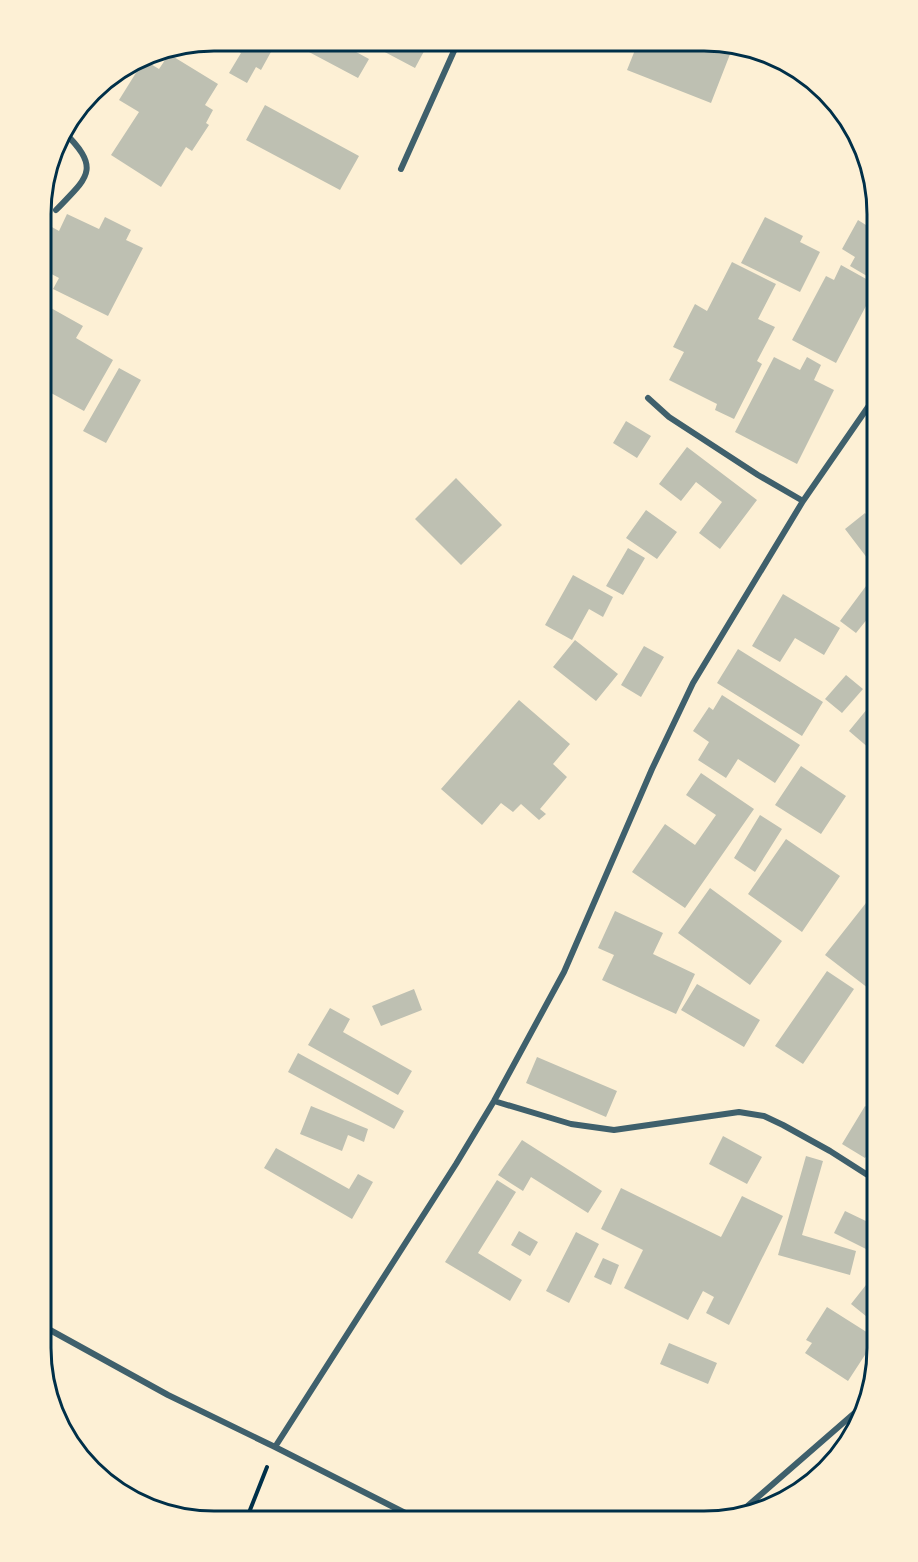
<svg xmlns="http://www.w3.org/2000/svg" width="918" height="1562" font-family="Manrope,sans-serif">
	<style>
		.building { fill: #bec0b2 }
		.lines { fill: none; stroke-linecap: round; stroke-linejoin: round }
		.path { stroke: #003049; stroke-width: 4 }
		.minor { stroke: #3f606c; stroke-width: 6 }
		.rim { fill: none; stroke: #003049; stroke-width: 3 }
	</style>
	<rect width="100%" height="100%" fill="#fdf0d5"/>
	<path class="building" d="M 219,41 L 277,41 L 261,70 L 256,67 L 247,83 L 229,73 L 241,53 Z
		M 293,41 L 336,41 L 369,59 L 358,78 L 292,43 Z
		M 364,41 L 407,42 L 429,42 L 415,68 Z
		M 631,43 L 734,44 L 711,103 L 627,70 L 637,45 Z
		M 169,54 L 218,84 L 205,105 L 213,110 L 206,123 L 209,125 L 192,151 L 186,147 L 161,187 L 111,155 L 139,112 L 119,100 L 144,60 L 159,69 Z
		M 265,105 L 359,156 L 340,190 L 246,140 Z
		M 67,214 L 99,229 L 105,217 L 131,230 L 126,240 L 143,248 L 108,316 L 53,289 L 59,278 L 42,269 L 42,266 L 47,255 L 42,253 L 42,243 L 50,226 L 59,231 Z
		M 765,217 L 803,236 L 800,242 L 820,252 L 800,292 L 741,263 Z
		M 858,220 L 877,232 L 877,282 L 850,266 L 855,257 L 842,249 Z
		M 732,262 L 776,284 L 758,319 L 775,327 L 757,361 L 762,364 L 734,419 L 715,410 L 717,404 L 669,380 L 684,352 L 673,347 L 695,304 L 707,311 Z
		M 841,265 L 877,285 L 836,363 L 792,340 L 826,276 L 834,280 Z
		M 42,303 L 83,326 L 76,338 L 113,360 L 84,411 L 42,388 Z
		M 774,357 L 800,370 L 807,357 L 821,365 L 814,380 L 834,390 L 797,464 L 735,432 Z
		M 119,368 L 141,380 L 106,443 L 83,431 Z
		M 626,421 L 651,436 L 637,458 L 613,443 Z
		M 687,447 L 757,500 L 720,549 L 699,533 L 722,502 L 696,482 L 681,501 L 659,484 Z
		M 456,478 L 502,525 L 461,565 L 415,519 Z
		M 646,510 L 677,532 L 657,559 L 626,538 Z
		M 865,513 L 877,530 L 877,571 L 845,529 Z
		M 628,548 L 645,558 L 623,595 L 606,586 Z
		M 573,575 L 613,597 L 603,617 L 589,609 L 572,640 L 545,625 Z
		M 869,582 L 877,588 L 877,619 L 875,623 L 868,618 L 856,633 L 840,621 Z
		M 783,594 L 840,628 L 824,655 L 795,638 L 780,662 L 752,646 Z
		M 575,640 L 618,674 L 596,701 L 553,667 Z
		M 644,646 L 664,657 L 641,697 L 621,685 Z
		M 738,649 L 823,702 L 802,736 L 717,683 Z
		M 846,675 L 863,689 L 842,713 L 825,699 Z
		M 722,695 L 800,745 L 775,783 L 738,759 L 726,778 L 698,760 L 709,742 L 693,731 L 709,707 L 713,710 Z
		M 877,697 L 877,755 L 849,731 Z
		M 519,700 L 570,744 L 553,764 L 567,777 L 540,809 L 546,814 L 539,820 L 521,804 L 513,812 L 501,803 L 482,825 L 441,789 Z
		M 801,766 L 846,796 L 821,834 L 775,805 Z
		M 701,773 L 754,809 L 685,908 L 632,872 L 665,824 L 695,845 L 716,815 L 686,795 Z
		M 760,815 L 782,829 L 755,872 L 734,858 Z
		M 786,839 L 840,876 L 802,932 L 748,894 Z
		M 710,888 L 782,941 L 750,985 L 678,933 Z
		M 877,889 L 877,995 L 825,955 Z
		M 615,911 L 663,933 L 653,954 L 695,974 L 676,1014 L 602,980 L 614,955 L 598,948 Z
		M 827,971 L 854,989 L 803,1064 L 775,1046 Z
		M 697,984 L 760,1020 L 744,1047 L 681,1010 Z
		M 414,989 L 422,1010 L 381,1026 L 372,1006 Z
		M 330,1008 L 350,1019 L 343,1032 L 412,1071 L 398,1095 L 308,1045 Z
		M 298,1053 L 404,1111 L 394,1129 L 288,1072 Z
		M 537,1057 L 617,1091 L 606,1117 L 526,1083 Z
		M 311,1106 L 368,1129 L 364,1142 L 348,1135 L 342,1151 L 300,1134 Z
		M 865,1106 L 877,1114 L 877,1138 L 865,1158 L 842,1144 Z
		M 723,1136 L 762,1157 L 747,1184 L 709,1164 Z
		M 522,1140 L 602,1191 L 588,1213 L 531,1177 L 523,1191 L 498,1175 Z
		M 276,1148 L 349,1189 L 358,1174 L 373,1182 L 352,1219 L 264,1168 Z
		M 806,1156 L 823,1161 L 802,1235 L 856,1251 L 850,1275 L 778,1255 Z
		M 497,1180 L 516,1192 L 478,1253 L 522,1280 L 510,1301 L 445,1262 Z
		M 621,1188 L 721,1237 L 742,1196 L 783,1216 L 729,1325 L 706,1313 L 714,1297 L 703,1291 L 688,1320 L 624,1288 L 643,1250 L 601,1229 Z
		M 877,1203 L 877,1233 L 874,1232 L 866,1249 L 834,1233 L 845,1211 L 868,1222 Z
		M 519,1231 L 538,1242 L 530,1256 L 511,1245 Z
		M 576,1232 L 599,1244 L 569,1303 L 546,1291 Z
		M 603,1258 L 619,1265 L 611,1285 L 594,1277 Z
		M 877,1271 L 877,1325 L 851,1304 Z
		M 827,1307 L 876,1338 L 848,1381 L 805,1353 L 812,1343 L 806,1340 Z
		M 669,1343 L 717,1363 L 708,1384 L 660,1364 Z"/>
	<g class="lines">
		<path class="path" d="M 249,1520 L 250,1510 L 267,1467"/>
		<path class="minor" d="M 401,169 L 458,42
			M 56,210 C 88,177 102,169 63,131
			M 648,398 L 669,417 L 758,475 L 803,501
			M 494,1101 L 571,1124 L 614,1130 L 739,1112 L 764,1116 L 783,1125 L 830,1151 L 877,1181
			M 41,1325 L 168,1395 L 275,1447 L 421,1521
			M 275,1447 L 456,1164 L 494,1101 L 564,972 L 652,769 L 693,683 L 803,501 L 877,394
			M 736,1516 L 858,1410"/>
	</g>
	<path d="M0 0H918V1562H0ZM214 51H704A163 163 0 0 1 867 214V1348A163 163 0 0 1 704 1511H214A163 163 0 0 1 51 1348V214A163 163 0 0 1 214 51Z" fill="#fdf0d5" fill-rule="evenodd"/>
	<path class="rim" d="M214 51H704A163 163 0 0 1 867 214V1348A163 163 0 0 1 704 1511H214A163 163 0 0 1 51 1348V214A163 163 0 0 1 214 51Z"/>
</svg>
